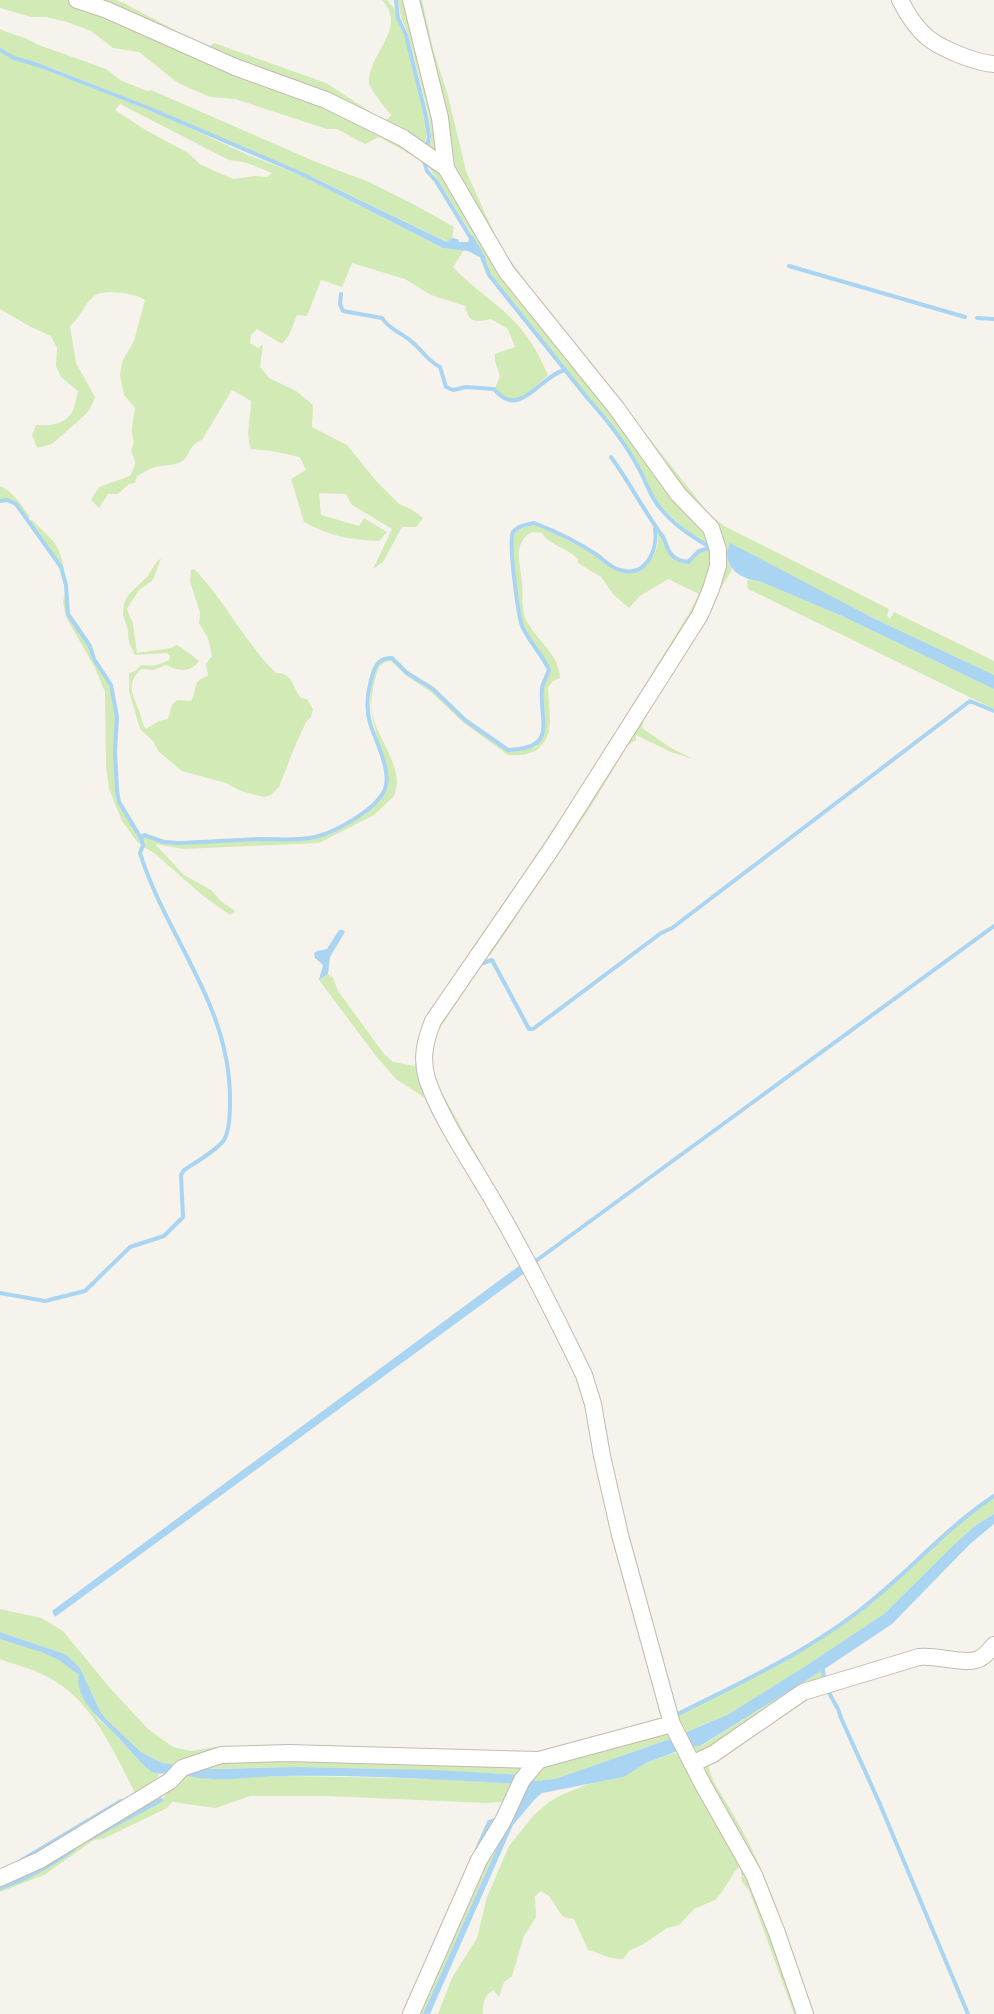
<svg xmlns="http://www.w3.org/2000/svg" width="994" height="2014" font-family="'Space Grotesk',sans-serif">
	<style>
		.green { fill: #d2eab5; fill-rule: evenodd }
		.water { fill: #a9d4f2 }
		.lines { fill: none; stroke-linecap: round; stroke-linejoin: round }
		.stream { stroke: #a9d4f2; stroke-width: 4 }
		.minor-casing { stroke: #c2bbae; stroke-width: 18 }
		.minor { stroke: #fff; stroke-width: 16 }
	</style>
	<rect width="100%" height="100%" fill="#f6f3ec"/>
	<path class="green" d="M 0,0 L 69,0 L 402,141 L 423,161 L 379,137 L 365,144 L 337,129 L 327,129 L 235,99 L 210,97 L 178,83 L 139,52 L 113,48 L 91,31 L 67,22 L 46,17 L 31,17 L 0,8 Z
		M 89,0 L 116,0 L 124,3 L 208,48 L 214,43 L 326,83 L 385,121 L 392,115 C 386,110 369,88 369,82 C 369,52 408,29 382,0 L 387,0 L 394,8 L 405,37 L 425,118 L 427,132 L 424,149 Z
		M 398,0 L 408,0 L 442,157 L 429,150 L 431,136 L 429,116 L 408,34 L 401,17 Z
		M 417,0 L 422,0 L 433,49 L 448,96 L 466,171 L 501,248 L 535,294 L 710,515 L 724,526 L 889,609 L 887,616 L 890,619 L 894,612 L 994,661 L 994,675 L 873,618 L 729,544 L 728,562 L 732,570 L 645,713 L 642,728 L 671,748 L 693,759 L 671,752 L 636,735 L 636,740 L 628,745 L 590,808 L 491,954 L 482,962 L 482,965 L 434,1037 L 431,1061 L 437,1084 L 501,1199 L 433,1084 L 428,1041 L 703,608 L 724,543 L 664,468 L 510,268 L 456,171 Z
		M 0,29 C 11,35 26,36 36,44 L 106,69 L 120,80 L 147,91 L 151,90 L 316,162 L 369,182 L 417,206 L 454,227 L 452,238 L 448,242 L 300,171 L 278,164 L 146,105 L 42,64 L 15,57 L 0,48 Z
		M 0,52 L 14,60 L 41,67 L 168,118 L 248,155 L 302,176 L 443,248 L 464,250 L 453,267 C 471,287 495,301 513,320 C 529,336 539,355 548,375 C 531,390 516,413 495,388 L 500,376 L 495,361 L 495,354 L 515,347 L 508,329 L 491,319 C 475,323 468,322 465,306 L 431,295 L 405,279 L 352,263 L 342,287 L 321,280 L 307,316 L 297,315 L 289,335 L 282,344 L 257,329 L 251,335 L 250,343 L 258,348 L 263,344 L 260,367 L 269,378 L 296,391 L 313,405 L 312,427 L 347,445 L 377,482 L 399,504 L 411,509 L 423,518 L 416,527 L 402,527 L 383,562 L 373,569 L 392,529 L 352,505 L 346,494 L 319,493 L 321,515 L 359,526 L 364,518 L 387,532 L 379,541 C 351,540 329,536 304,522 L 291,479 L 306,470 L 300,457 L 272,451 L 251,449 C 245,433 251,417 251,401 L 232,390 L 202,440 C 187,445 192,457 179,463 C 174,465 165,465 160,466 C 151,467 145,472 137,476 L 135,483 L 129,484 L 118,494 L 108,494 L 99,508 L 91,500 L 99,487 L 130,476 C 136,464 137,464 131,451 C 136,440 132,441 132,430 C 132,423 134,416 135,408 L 124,395 L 120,375 L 122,362 L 134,341 L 145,300 C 135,293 104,289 94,296 C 85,303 80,318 70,326 L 76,363 L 95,397 L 90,409 L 85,415 L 52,444 L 37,448 L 32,435 L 36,425 C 49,426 63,425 71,414 C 75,409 76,397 78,391 L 61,377 L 56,366 L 57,348 L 51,336 L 29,326 L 0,309 ZM 120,104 L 229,160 L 247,163 L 272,173 L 267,177 L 254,176 L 234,179 L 221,174 L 200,164 L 188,153 L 144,129 L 115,110 Z
		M 428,161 L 441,169 L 706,530 L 711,546 L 690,534 L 657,503 L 640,467 L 608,419 L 590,400 L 490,274 L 485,260 L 486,258 L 437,179 L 427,165 Z
		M 0,486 C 13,491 22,506 30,517 L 27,519 C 20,508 15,498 0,501 Z
		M 32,520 C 55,543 62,545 65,579 C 59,556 41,541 29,521 Z
		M 532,525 L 543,527 L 596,555 L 623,573 C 646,573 660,554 658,533 C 669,547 668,559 688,564 L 700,552 L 713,550 L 711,570 L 699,603 L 653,679 L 429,1023 L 436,1105 L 396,1079 L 376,1056 L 319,980 L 328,974 L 333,978 L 338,991 L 384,1054 L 393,1062 L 415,1066 L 418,1040 L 424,1024 L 468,956 L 584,783 L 688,615 L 699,594 L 668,579 L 640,596 L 629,608 L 614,595 L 601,577 L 578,563 L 578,559 C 568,548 550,546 542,533 L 532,532 C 511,544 521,565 522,583 C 523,594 521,609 526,620 C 536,640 560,655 560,678 L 553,681 L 548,687 L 550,722 L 549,732 L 545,741 L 536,751 L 522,755 L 508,755 L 464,723 L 431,692 L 408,677 L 391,661 C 381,662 378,667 376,676 C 373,687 370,700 372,712 C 376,739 406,768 394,796 L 374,815 L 319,843 L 183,849 L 155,844 L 184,875 L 211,890 L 221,901 L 235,911 L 230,915 L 202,895 L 153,852 L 143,847 L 142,838 L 146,836 L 165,843 L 178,844 L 316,839 L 366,814 L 388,787 C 386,740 356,711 379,663 L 387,659 L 392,660 L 407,675 L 432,691 L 465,721 L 508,751 L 536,747 L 545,727 L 543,690 L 550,669 C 543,654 532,643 525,629 C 516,609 514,568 512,545 L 513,537 L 516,531 Z
		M 161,558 L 153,580 L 139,590 L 127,609 L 133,624 L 137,653 L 171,648 L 176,645 C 182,647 194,657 199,661 C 190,673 178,671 166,665 L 154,670 L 141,669 C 125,686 133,693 139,711 C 142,718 141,722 146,729 L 159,721 L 168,719 L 172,705 L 177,700 L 191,701 C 198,689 191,681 208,676 L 206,664 L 212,656 L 208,638 L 199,623 L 200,613 L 190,581 L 191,570 L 194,569 C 225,600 244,642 276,673 C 293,673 292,687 301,698 L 307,699 L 313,709 L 311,717 L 306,722 L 295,746 L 279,787 L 271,795 L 264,797 L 241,791 L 226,783 L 182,771 L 159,752 L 153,741 L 141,730 L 138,722 L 129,691 L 129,673 L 135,671 L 141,665 C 151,667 160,665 169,660 L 170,656 L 167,653 L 135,655 L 129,643 L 128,630 L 123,615 L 124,603 L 129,594 L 147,577 L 155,564 Z
		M 747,580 L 759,581 L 842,616 L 994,689 L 994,709 L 748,589 Z
		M 65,593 L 67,614 L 89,646 L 93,659 L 110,686 L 116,717 L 114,751 L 116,790 L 118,802 L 140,838 L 141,842 L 139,844 L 122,821 L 109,789 L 106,766 L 105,692 L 94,666 L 66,617 L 63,602 Z
		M 994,1497 L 994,1514 L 976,1525 L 884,1614 L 804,1667 L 729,1714 L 686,1732 L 680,1731 L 673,1716 C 744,1683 815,1649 876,1599 C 916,1567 950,1525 994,1497 Z
		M 0,1609 L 41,1618 L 63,1631 L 110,1688 L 148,1729 L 173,1747 L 191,1751 L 215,1747 L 275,1747 L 287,1751 L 182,1766 L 162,1763 L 141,1752 L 106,1719 L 100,1711 L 80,1668 L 65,1654 L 0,1632 Z
		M 0,1639 C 23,1646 65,1656 79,1676 C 88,1688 89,1706 98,1719 C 101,1723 108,1727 112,1731 C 129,1747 137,1765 159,1774 L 157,1778 L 135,1793 C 113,1750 92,1700 48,1677 C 33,1669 16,1665 0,1659 Z
		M 823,1670 L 823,1681 L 705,1754 L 696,1753 L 691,1746 L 701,1746 Z
		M 668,1729 L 670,1739 L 555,1779 L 532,1781 L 541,1767 Z
		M 674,1753 L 681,1753 L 743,1864 L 735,1871 L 722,1892 L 715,1900 L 694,1909 L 679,1925 L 667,1928 L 642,1945 L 630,1950 L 623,1959 C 611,1960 600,1953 588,1950 L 574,1919 L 563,1917 L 549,1896 L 541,1891 L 535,1896 L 536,1917 L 524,1936 L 512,1976 L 504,1982 L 499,1997 L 493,1990 C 485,1995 482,2004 483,2014 L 438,2014 L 452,1978 L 477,1938 L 487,1897 L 509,1846 L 534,1815 L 549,1802 L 561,1795 L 589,1784 L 624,1777 L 646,1763 Z
		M 222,1757 L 530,1766 L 522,1775 C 418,1769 313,1765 208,1769 L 197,1767 Z
		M 708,1760 C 708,1779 724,1797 733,1814 C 770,1876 790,1946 814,2014 L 808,2014 L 702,1765 Z
		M 179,1773 L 209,1779 L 283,1776 L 343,1777 L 439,1779 L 517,1784 L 509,1801 L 487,1803 L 327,1796 L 250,1796 L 216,1808 L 172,1802 L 167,1808 L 103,1839 L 94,1840 L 44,1875 L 0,1892 L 0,1890 L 20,1882 L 50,1866 L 87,1841 L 162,1801 L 167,1792 L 161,1796 L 161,1799 L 85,1839 L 50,1864 L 19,1880 L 0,1887 L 0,1880 Z
		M 501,1839 L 423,2014 L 414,2014 L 481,1862 Z
		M 745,1868 L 800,2014 L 794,2014 L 749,1890 L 742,1882 L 741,1871 Z"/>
	<path class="water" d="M 302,176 L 310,176 L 447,242 L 452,238 L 458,239 L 459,242 L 468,242 L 470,235 L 473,236 L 486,258 L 485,260 L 468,251 L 443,248 Z
		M 730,543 L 873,618 L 994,675 L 994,689 L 842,616 L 759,581 C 739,579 720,565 730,543 Z
		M 339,930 L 343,930 L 345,932 L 330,957 L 328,974 L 319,980 L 323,965 L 315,958 L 314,953 L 317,951 L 327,949 Z
		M 523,1263 L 526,1272 L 55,1617 L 52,1611 Z
		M 994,1514 L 994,1524 L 970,1544 L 892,1624 L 823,1670 L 700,1746 L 691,1746 L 646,1763 L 624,1777 L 542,1793 L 535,1799 L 513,1825 L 430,2014 L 423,2014 L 501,1839 L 516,1784 C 439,1779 361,1775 283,1776 C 249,1776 207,1786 175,1771 C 166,1774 156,1776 148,1769 C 136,1759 126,1745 114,1733 C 100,1719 74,1697 79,1675 L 59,1660 L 41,1652 L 0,1639 L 0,1632 L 65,1654 L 73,1661 L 80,1668 L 100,1711 L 106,1719 L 141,1752 L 162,1763 L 208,1769 L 298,1767 L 435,1770 L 522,1775 L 532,1781 L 555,1779 L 670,1739 L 729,1714 L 804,1667 L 884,1614 L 955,1544 L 976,1525 Z"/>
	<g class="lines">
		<path class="stream" d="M 396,0 L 398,18 L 406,35 L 426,116 L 429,136 L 427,148
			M 0,50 L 14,58 L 41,66 L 146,107 L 309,177
			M 424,161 L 427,171 L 436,181 L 472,240
			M 482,257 L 489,275 L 589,400 C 608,421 625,443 638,467 C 645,479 649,493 657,504 C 671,523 690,536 710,547
			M 789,266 L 965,317
			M 341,294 L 340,304 L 343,311 L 382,318 C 390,330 402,333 412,342 C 422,350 428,361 440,367 L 446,387 L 453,390 L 466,387 L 494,389 C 520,421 539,376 565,370
			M 977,318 L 994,319
			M 611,457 C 630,483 644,511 663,537 C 666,542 667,549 671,554 C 676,560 681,561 688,562 L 699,551 L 710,548
			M 0,501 L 7,500 L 16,504 L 61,567 L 66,585 L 68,614 L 90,646 L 94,659 L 111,685 L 117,717 L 115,751 L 117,790 L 119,802 L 141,838 L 143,845 L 140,853 C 167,939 230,1004 230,1099 C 230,1112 230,1129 224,1140 C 217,1150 195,1163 184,1170 L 181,1175 L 183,1217 L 164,1236 L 130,1247 L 85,1291 L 45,1301 L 0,1293
			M 141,838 L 144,835 L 164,842 L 178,843 C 205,842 233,840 260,839 C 278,839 298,841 315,837 C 336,832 377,809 385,789 C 392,771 375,740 370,723 C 365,707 368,689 373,673 C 376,663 381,658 392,658 L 407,673 L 433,689 L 465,720 L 508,750 C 559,748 539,722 542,688 C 543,682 547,676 549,670 C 542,654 529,642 522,626 C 518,614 508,541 513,532 C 518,525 527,525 534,523 C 555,531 578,542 597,555 C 604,560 611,568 620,570 C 646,578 658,550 655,529
			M 483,963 L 492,960 L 529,1029 L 533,1029 L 661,933 L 672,928 L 970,701 L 994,711
			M 533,1263 L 994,926
			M 823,1670 L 824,1679
			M 828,1691 L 838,1709 L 841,1718 L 879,1802 L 968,2014
			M 676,1715 C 745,1680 817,1648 876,1597 C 916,1564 950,1525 994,1496
			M 91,1838 L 161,1800
			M 477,1849 L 489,1822 L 496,1820
			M 22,1860 L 121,1801
			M 0,1888 C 27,1879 51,1865 74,1849"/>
		<defs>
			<path id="minor" d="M 77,0 L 107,10 L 235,67 L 326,100 L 403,138 L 446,168 L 506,271 L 617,409 L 678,494 L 711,528 L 718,550 L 718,566 L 711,589 L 700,615 L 554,845 L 433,1021 C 425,1041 421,1058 427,1079 C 441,1120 473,1165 495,1204 C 527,1259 556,1317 584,1375 L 593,1404 L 602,1456 L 620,1535 L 672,1724 L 701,1781 L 754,1875 L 777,1933 L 805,2014
				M 411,0 L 440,118 L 446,168
				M 900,0 C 907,14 916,28 928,38 C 942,49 976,63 994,64
				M 692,1764 L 713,1754 L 803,1692 L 919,1657 C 937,1655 961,1664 976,1660 C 984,1658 989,1651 994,1645
				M 0,1878 L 40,1860 L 170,1781 L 182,1768 L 221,1755 L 288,1753 L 539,1760
				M 411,2014 L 479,1860 L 503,1821 L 522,1780 L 539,1760 L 672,1724"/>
		</defs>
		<use href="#minor" class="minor-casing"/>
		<use href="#minor" class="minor"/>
	</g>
</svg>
